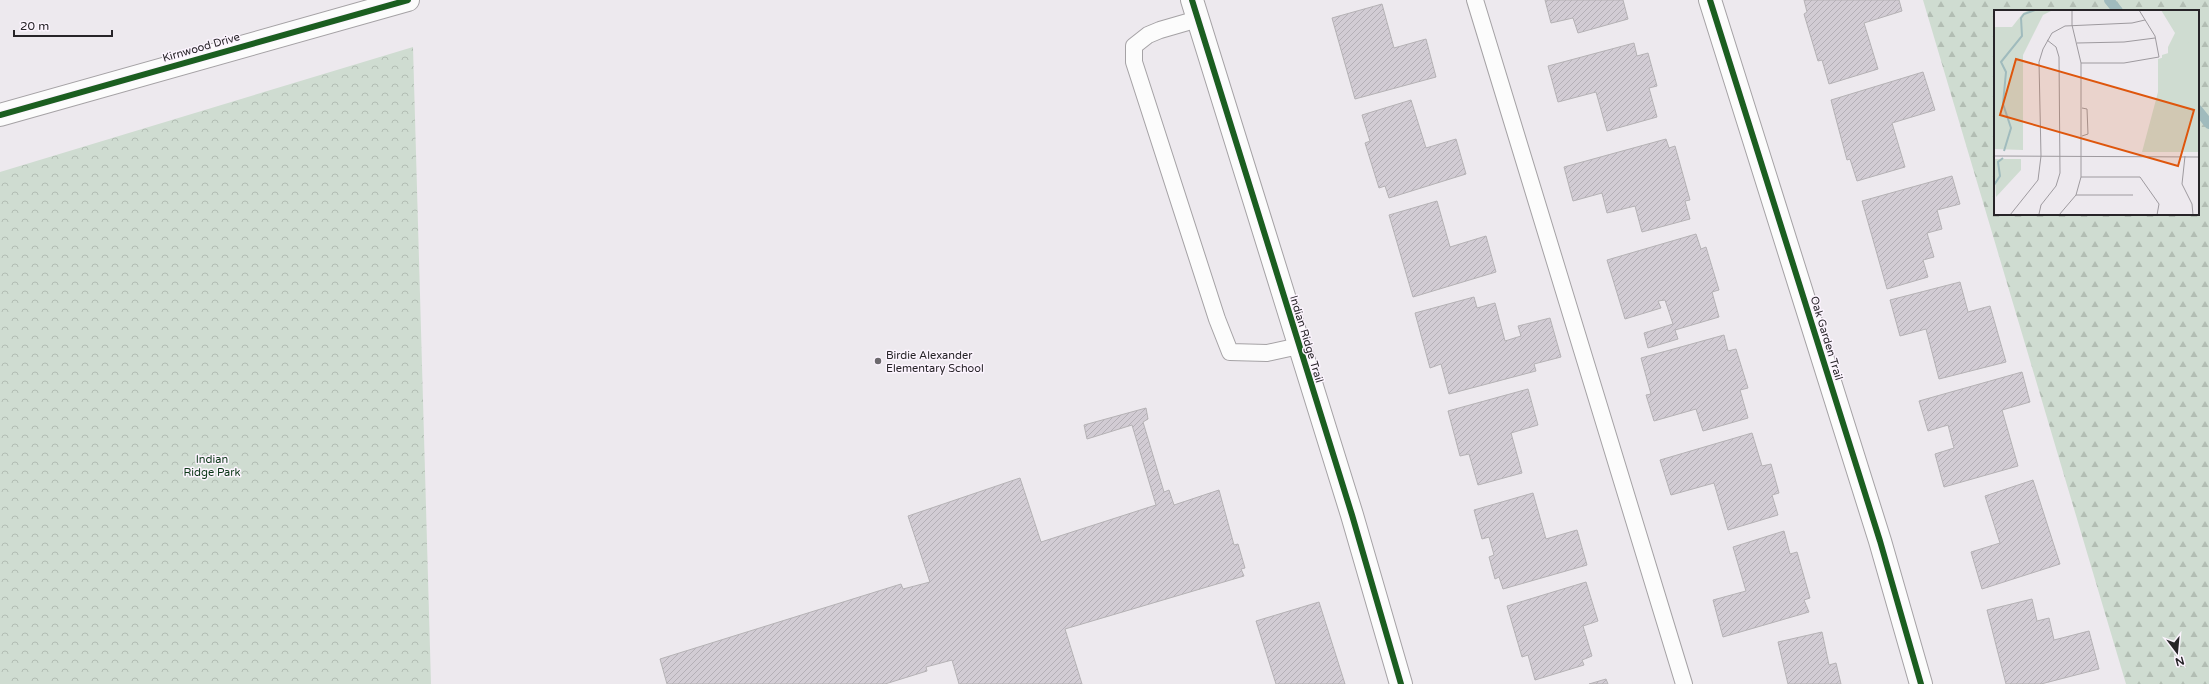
<svg xmlns="http://www.w3.org/2000/svg" width="2209" height="684" font-family="'Varela Round',sans-serif">
	<style>
		.forest { fill: url(#forest-firs); fill-rule: evenodd }
		.park { fill: url(#park-crowns) }
		.lines { fill: none; stroke-linecap: round; stroke-linejoin: round }
		.stream { stroke: #a0bbbd; stroke-width: 10 }
		.building { fill: url(#building-hatch); stroke: #b5b2b5 }
		.lane-casing { stroke: #a5a2a5; stroke-width: 18 }
		.street-casing { stroke: #a5a2a5; stroke-width: 24 }
		.secondary-casing { stroke: #a5a2a5; stroke-width: 24 }
		.lane { stroke: #fcfcfc; stroke-width: 16 }
		.street { stroke: #fcfcfc; stroke-width: 22 }
		.secondary { stroke: #fcfcfc; stroke-width: 22 }
		.cycleway-casing { stroke: #fcf4fe; stroke-width: 8 }
		.cycleway { stroke: #1b5e20; stroke-width: 6 }
		.poi-dot { fill: #6c696d; stroke: #fcf4fe; stroke-width: 1.5 }
		.labels { text-anchor: middle; stroke-width: 3; stroke-linejoin: round; paint-order: stroke }
		.street-label { font-size: 11px; fill: #272428; stroke: #fcf4fe }
		.poi-label { font-size: 11px; fill: #272428; stroke: #fcf4fe; text-anchor: start }
		.park-label { font-size: 11px; fill: #0a3616; stroke: #fcf4fe }
		.inset-river { fill: none; stroke: #a0bbbd; stroke-width: 2 }
		.inset-road { fill: none; stroke: #9e9a9f; stroke-width: 1 }
		.view { fill: #de560d; fill-opacity: 0.15; stroke: #de560d; stroke-width: 2 }
		.inset-edge { fill: none; stroke: #272428; stroke-width: 2 }
	</style>
	<defs>
		<pattern id="forest-firs" width="22" height="20" patternUnits="userSpaceOnUse"><rect width="22" height="20" fill="#cfdcd1"/><path d="M5 1l3.5 6h-7zM16 11l3.5 6h-7z" fill="#b2bdb3"/></pattern>
		<pattern id="park-crowns" width="20" height="18" patternUnits="userSpaceOnUse"><rect width="20" height="18" fill="#cfdcd1"/><path d="M2 6a3 3 0 1 1 6 0M12 15a3 3 0 1 1 6 0" fill="none" stroke="#b2bdb3"/></pattern>
		<pattern id="building-hatch" width="6" height="6" patternUnits="userSpaceOnUse"><rect width="6" height="6" fill="#d2ccd4"/><path d="M-1 1l2-2M0 6l6-6M5 7l2-2" fill="none" stroke="#b4afb6"/></pattern>
	</defs>
	<rect width="100%" height="100%" fill="#ede9ee"/>
	<path class="forest" d="M 1923,0 L 2209,0 L 2209,684 L 2126,684 ZM 1995,11 L 2198,11 L 2198,214 L 1995,214 Z"/>
	<path class="park" d="M 413,47 L 431,684 L 0,684 L 0,172 Z"/>
	<g class="lines">
		<path class="stream" d="M 2109,0 L 2118,11
			M 2198,110 L 2209,124"/>
	</g>
	<path class="building" d="M 1545,0 L 1623,0 L 1628,19 L 1578,33 L 1573,18 L 1551,23 Z
		M 1804,0 L 1899,0 L 1902,11 L 1864,23 L 1878,69 L 1829,84 L 1822,60 L 1818,61 L 1804,14 L 1807,12 Z
		M 1382,4 L 1394,48 L 1426,39 L 1436,77 L 1355,99 L 1332,18 Z
		M 1634,43 L 1637,56 L 1648,53 L 1657,86 L 1649,88 L 1657,117 L 1607,131 L 1596,92 L 1558,102 L 1548,66 Z
		M 1923,72 L 1935,110 L 1892,123 L 1905,167 L 1857,181 L 1850,159 L 1847,160 L 1831,100 Z
		M 1411,100 L 1426,148 L 1456,139 L 1466,174 L 1389,198 L 1385,186 L 1379,188 L 1365,143 L 1370,141 L 1362,115 Z
		M 1666,139 L 1669,148 L 1675,146 L 1690,200 L 1685,201 L 1690,219 L 1642,232 L 1635,206 L 1607,213 L 1602,193 L 1573,201 L 1564,167 Z
		M 1952,176 L 1960,204 L 1937,210 L 1942,229 L 1927,233 L 1934,257 L 1923,260 L 1928,277 L 1887,289 L 1862,201 Z
		M 1437,201 L 1450,247 L 1486,236 L 1496,272 L 1413,297 L 1389,215 Z
		M 1696,234 L 1701,249 L 1706,247 L 1719,290 L 1712,292 L 1719,317 L 1675,330 L 1678,339 L 1648,348 L 1644,333 L 1673,324 L 1665,300 L 1658,301 L 1661,308 L 1625,319 L 1607,260 Z
		M 1960,282 L 1968,312 L 1990,306 L 2006,362 L 1939,379 L 1926,329 L 1900,336 L 1890,300 Z
		M 1474,297 L 1477,308 L 1495,303 L 1505,341 L 1521,336 L 1518,326 L 1550,318 L 1561,357 L 1534,364 L 1536,371 L 1449,394 L 1441,364 L 1430,368 L 1415,313 Z
		M 1724,335 L 1728,351 L 1736,349 L 1748,388 L 1740,390 L 1748,418 L 1703,431 L 1696,409 L 1654,421 L 1646,395 L 1651,394 L 1641,358 Z
		M 2022,372 L 2030,402 L 2002,410 L 2018,466 L 1944,487 L 1935,454 L 1954,448 L 1948,425 L 1928,431 L 1919,401 Z
		M 1528,389 L 1538,425 L 1511,433 L 1522,473 L 1478,485 L 1469,454 L 1460,456 L 1448,411 Z
		M 1146,408 L 1148,419 L 1143,422 L 1164,492 L 1169,490 L 1174,505 L 1219,490 L 1234,545 L 1238,544 L 1245,568 L 1241,569 L 1244,576 L 1065,629 L 1082,684 L 959,684 L 952,660 L 926,667 L 927,671 L 885,684 L 667,684 L 660,659 L 901,584 L 903,589 L 930,582 L 908,516 L 1020,478 L 1041,542 L 1156,505 L 1132,425 L 1087,439 L 1084,425 Z
		M 1752,433 L 1762,466 L 1771,464 L 1779,493 L 1772,495 L 1778,515 L 1728,530 L 1714,483 L 1671,495 L 1660,460 Z
		M 2033,480 L 2060,564 L 1982,589 L 1971,552 L 2000,543 L 1985,496 Z
		M 1533,493 L 1546,539 L 1577,530 L 1587,565 L 1503,589 L 1499,577 L 1495,579 L 1489,557 L 1494,555 L 1489,537 L 1482,539 L 1474,510 Z
		M 1784,531 L 1790,554 L 1797,552 L 1810,598 L 1804,600 L 1809,612 L 1723,637 L 1713,600 L 1746,591 L 1733,547 Z
		M 1586,582 L 1598,621 L 1583,626 L 1592,656 L 1582,660 L 1584,665 L 1535,680 L 1528,655 L 1522,657 L 1507,606 Z
		M 2032,599 L 2037,621 L 2049,618 L 2054,640 L 2089,631 L 2099,669 L 2041,684 L 2006,684 L 1987,610 Z
		M 1319,602 L 1345,684 L 1276,684 L 1256,621 Z
		M 1822,632 L 1829,665 L 1836,663 L 1841,684 L 1788,684 L 1778,642 Z
		M 1606,679 L 1608,684 L 1589,684 Z"/>
	<g class="lines">
		<defs>
			<path id="lane" d="M 1475,0 L 1684,684
				M 1198,19 L 1160,30 L 1148,35 L 1134,46 L 1134,62 L 1217,319 L 1230,352 L 1267,353 L 1299,346"/>
			<path id="street" d="M 1710,0 L 1880,541 L 1921,684"/>
			<path id="secondary" d="M 1192,0 L 1352,515 L 1401,684
				M 0,115 L 408,0"/>
		</defs>
		<use href="#lane" class="lane-casing"/>
		<use href="#street" class="street-casing"/>
		<use href="#secondary" class="secondary-casing"/>
		<use href="#lane" class="lane"/>
		<use href="#street" class="street"/>
		<use href="#secondary" class="secondary"/>
		<defs>
			<path id="cycleway" d="M 1192,0 L 1352,515 L 1401,684
				M 1710,0 L 1880,541 L 1921,684
				M 0,115 L 408,0"/>
		</defs>
		<use href="#cycleway" class="cycleway-casing"/>
		<use href="#cycleway" class="cycleway"/>
	</g>
	<circle class="poi-dot" cx="878" cy="361" r="4"/>
	<g class="labels">
		<g class="street-label">
			<text transform="translate(201 47) rotate(-16)" y="4">Kirnwood Drive</text>
			<text transform="translate(1827 338) rotate(73)" y="4">Oak Garden Trail</text>
			<text transform="translate(1307 339) rotate(73)" y="4">Indian Ridge Trail</text>
		</g>
		<g class="poi-label">
			<text x="886" y="359">Birdie Alexander<tspan x="886" dy="13">Elementary School</tspan></text>
		</g>
		<g class="park-label">
			<text x="212" y="463">Indian<tspan x="212" dy="13">Ridge Park</tspan></text>
		</g>
	</g>
	<g transform="translate(1994 10)">
		<rect width="205" height="205" fill="#ede9ee"/>
		<path d="M 35,0 L 59,0 L 49,5 L 29,45 L 29,140 L 0,139 L 0,17 L 18,17 L 29,3 ZM 167,0 L 205,0 L 205,142 L 148,142 L 164,82 L 164,49 L 174,46 L 174,37 L 181,23 Z" fill="#cfdcd1"/>
		<path d="M 205,27 L 205,142 L 152,142 L 168,79 L 168,45 L 181,41 ZM 0,149 L 27,149 L 27,160 L 2,187 Z" fill="#cfdcd1"/>
		<path class="inset-river" d="M 10,141 L 17,118 L 9,94 L 12,62 L 7,52 L 28,26 L 27,8 L 30,4 L 41,0M 0,175 L 6,166 L 4,152 L 9,148"/>
		<path class="inset-road" d="M 83,33 L 130,32 L 161,28M 87,53 L 130,53 L 165,47 L 161,26 L 145,0M 88,98 L 93,99 L 94,124 L 88,126M 0,146 L 205,147M 191,146 L 188,174 L 198,194 L 199,205M 87,167 L 146,167 L 165,194 L 163,205M 82,185 L 139,185M 45,204 L 47,195 L 62,176 L 66,163 L 65,47 L 62,37 L 53,30M 16,205 L 44,170 L 47,146 L 45,52 L 49,39 L 58,23 L 71,16 L 138,13 L 151,10M 37,205 L 58,205M 65,205 L 82,185 L 87,167 L 87,53 L 78,15 L 78,0"/>
		<path class="view" d="M 22,49 L 200,100 L 184,156 L 6,105 Z"/>
		<rect width="205" height="205" class="inset-edge"/>
	</g>
	<g transform="translate(2177 652) rotate(164)" stroke="#fcf4fe" stroke-width="3" paint-order="stroke">
	<path d="M0-3L7 15L0 10L-7 15Z" fill="#272428"/>
	<text y="-6" font-size="11" font-weight="bold" text-anchor="middle" fill="#272428">N</text>
	</g>
	<path d="M14 30v6h98v-6" fill="none" stroke="#272428" stroke-width="2"/>
	<text x="20" y="30" font-size="12" fill="#272428" stroke="#fcf4fe" stroke-width="3" paint-order="stroke">20 m</text>
</svg>
